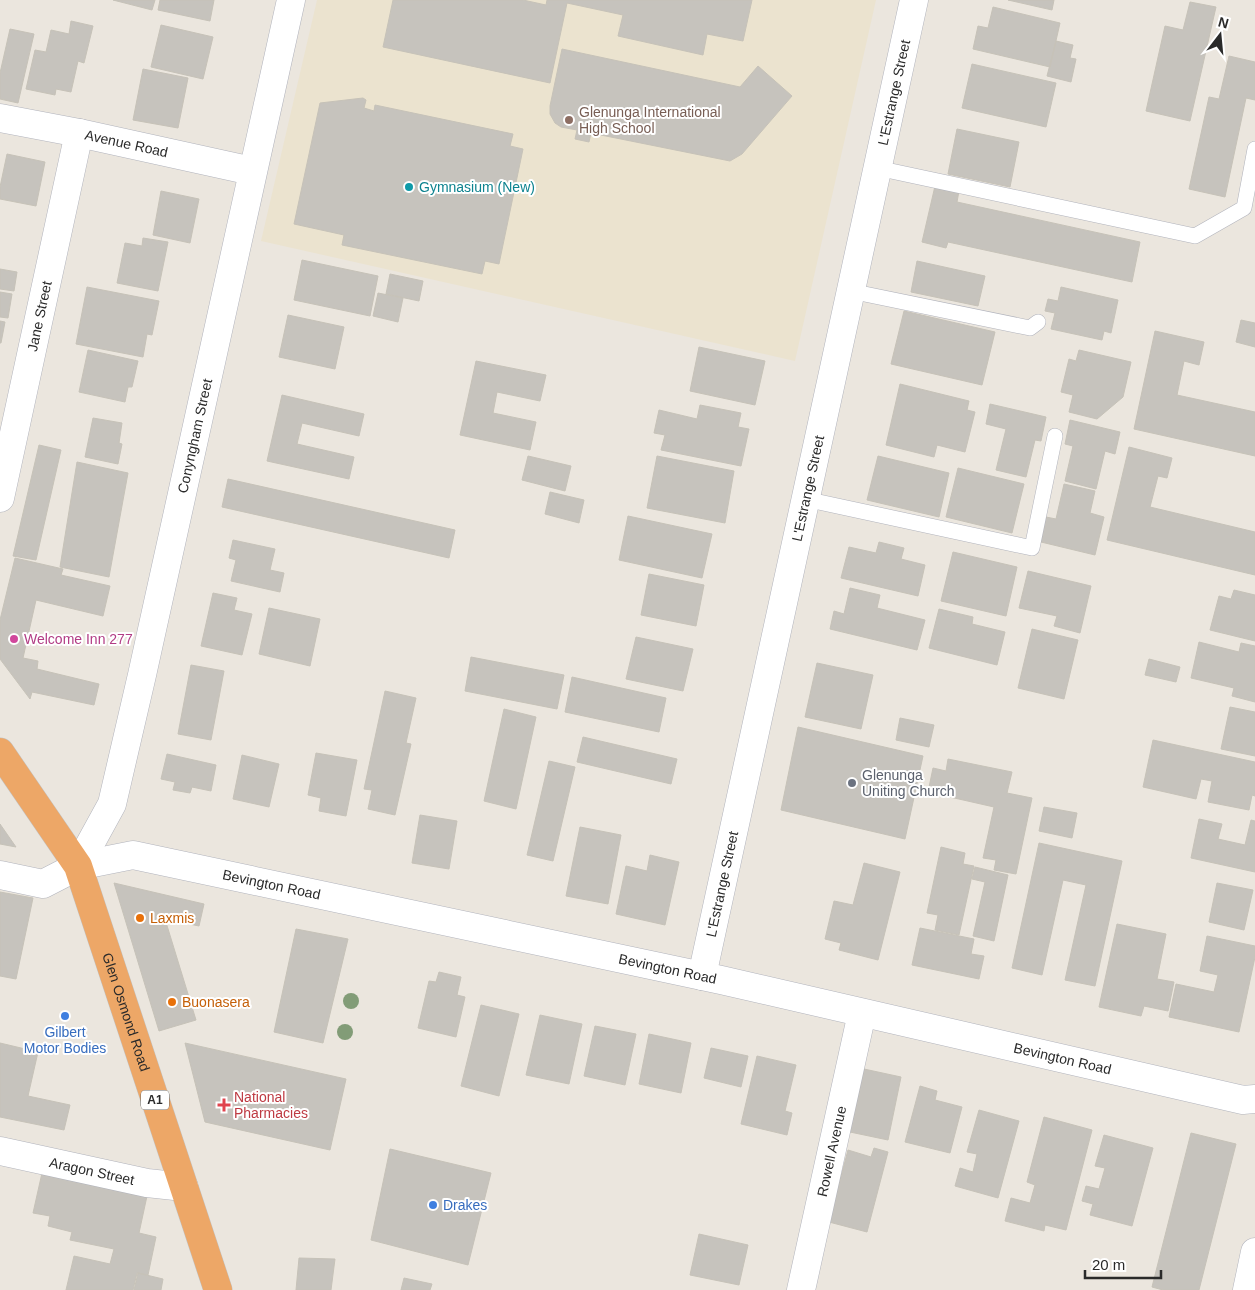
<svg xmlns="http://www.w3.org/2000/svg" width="1255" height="1290" font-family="Arial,sans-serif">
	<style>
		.education { fill: #ebe3cf }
		.building { fill: #c6c3bd; stroke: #c6c2b8 }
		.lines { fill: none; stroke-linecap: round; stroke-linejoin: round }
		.lane-casing { stroke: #b1b3bc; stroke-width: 16 }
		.street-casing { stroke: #b1b3bc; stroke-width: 29 }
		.secondary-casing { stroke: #b1b3bc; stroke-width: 29 }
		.highway-casing { stroke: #c3c3c3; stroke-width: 29 }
		.lane { stroke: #fff; stroke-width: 15 }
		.street { stroke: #fff; stroke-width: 28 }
		.secondary { stroke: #fff; stroke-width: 28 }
		.highway { stroke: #eda767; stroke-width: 28 }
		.tree { fill: #829c77 }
		.education-dot { fill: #8d6e63; stroke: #fff; stroke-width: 2 }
		.culture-dot { fill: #0f9aa8; stroke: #fff; stroke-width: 2 }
		.hotel-dot { fill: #d1479c; stroke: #fff; stroke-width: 2 }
		.worship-dot { fill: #6b7280; stroke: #fff; stroke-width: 2 }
		.food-dot { fill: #e8710a; stroke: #fff; stroke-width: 2 }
		.shop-dot { fill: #3f7fe0; stroke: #fff; stroke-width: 2 }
		.health-dot { fill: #e0444e; stroke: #fff; stroke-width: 2 }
		.labels { text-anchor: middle; stroke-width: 4; stroke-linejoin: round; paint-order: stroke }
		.shield { fill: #fff; stroke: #6a6a6a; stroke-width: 1 }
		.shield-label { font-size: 12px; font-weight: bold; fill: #2a2a2a }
		.street-label { font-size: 14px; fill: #2a2a2a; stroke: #fff }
		.education-label { font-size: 14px; fill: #785e54; stroke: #fff; text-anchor: start }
		.culture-label { font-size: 14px; fill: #0d838f; stroke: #fff; text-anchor: start }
		.hotel-label { font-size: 14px; fill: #b23c85; stroke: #fff; text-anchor: start }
		.worship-label { font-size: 14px; fill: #5b616d; stroke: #fff; text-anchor: start }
		.food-label { font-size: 14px; fill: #c56008; stroke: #fff; text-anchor: start }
		.shop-label { font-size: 14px; fill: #366cbe; stroke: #fff }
		.health-label { font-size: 14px; fill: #be3a42; stroke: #fff; text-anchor: start }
	</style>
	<rect width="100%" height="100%" fill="#ebe6de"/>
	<path class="education" d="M 317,0 L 876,0 L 795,361 L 261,241 Z"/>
	<path class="building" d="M 113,0 L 155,0 L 152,10 Z
		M 160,0 L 214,0 L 210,21 L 158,10 Z
		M 393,0 L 523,0 L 546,5 L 547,0 L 752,0 L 743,41 L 707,34 L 703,55 L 618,36 L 623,15 L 567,3 L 550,83 L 383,47 Z
		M 1008,0 L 1054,0 L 1052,10 Z
		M 1190,2 L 1216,7 L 1190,121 L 1146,111 L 1165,26 L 1183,30 Z
		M 993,7 L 1060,23 L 1050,67 L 973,49 L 978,26 L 988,28 Z
		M 71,21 L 93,26 L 84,63 L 78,61 L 71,92 L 56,89 L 55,95 L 26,89 L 35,50 L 46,52 L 51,30 L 69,34 Z
		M 161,25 L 213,37 L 203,79 L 151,67 Z
		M 10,29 L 34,34 L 18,103 L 0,99 L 0,73 Z
		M 1056,41 L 1073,45 L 1070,58 L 1076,59 L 1071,82 L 1047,76 Z
		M 562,49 L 740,87 L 758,66 L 792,96 L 742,154 L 730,161 L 591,133 L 589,142 L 575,139 L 577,130 L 561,127 L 555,123 L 550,114 L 550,106 Z
		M 1229,56 L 1255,62 L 1255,100 L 1246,98 L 1225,197 L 1189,189 L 1209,97 L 1219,99 Z
		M 972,64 L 1056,83 L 1046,127 L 962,108 Z
		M 143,69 L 188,78 L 178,128 L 133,120 Z
		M 363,98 L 366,100 L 364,108 L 374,111 L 375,105 L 513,134 L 510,146 L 523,149 L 499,264 L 485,261 L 482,274 L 342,245 L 344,235 L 294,224 L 320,103 Z
		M 957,129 L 1019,142 L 1010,187 L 948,174 Z
		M 7,154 L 45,162 L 36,206 L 0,199 L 0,187 Z
		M 935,186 L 959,191 L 957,202 L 1140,242 L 1132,282 L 948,242 L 946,248 L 922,242 Z
		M 161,191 L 199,199 L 190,243 L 153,235 Z
		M 143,238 L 168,242 L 158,291 L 117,283 L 125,243 L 142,246 Z
		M 302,260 L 378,276 L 370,316 L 294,300 Z
		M 917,261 L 985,276 L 978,306 L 911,292 Z
		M 0,269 L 17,272 L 14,291 L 0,289 Z
		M 390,274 L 423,281 L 419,301 L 386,294 Z
		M 87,287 L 159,301 L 152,335 L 147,334 L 143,357 L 76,344 Z
		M 1061,287 L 1118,300 L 1111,333 L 1104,331 L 1102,340 L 1051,329 L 1055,313 L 1045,311 L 1048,299 L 1058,301 Z
		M 0,292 L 12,294 L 8,318 L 0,317 Z
		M 378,293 L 403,298 L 398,322 L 373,316 Z
		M 904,311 L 995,332 L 982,385 L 891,364 Z
		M 288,315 L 344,327 L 335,369 L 279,357 Z
		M 1241,320 L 1255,323 L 1255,347 L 1236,342 Z
		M 0,321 L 5,322 L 1,343 L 0,343 Z
		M 1155,331 L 1204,342 L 1199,365 L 1184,361 L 1177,395 L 1255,412 L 1255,456 L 1134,429 Z
		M 699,347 L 765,361 L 755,405 L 690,391 Z
		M 88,350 L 138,361 L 132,387 L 128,387 L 125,402 L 79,392 Z
		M 1079,350 L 1131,362 L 1123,397 L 1097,419 L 1069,412 L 1073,395 L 1061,392 L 1069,359 L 1076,361 Z
		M 476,361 L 546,375 L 540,401 L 497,392 L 493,413 L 536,422 L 530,450 L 460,435 Z
		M 900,384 L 969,401 L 967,410 L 975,412 L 965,452 L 937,445 L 934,457 L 886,445 Z
		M 282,395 L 364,414 L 359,436 L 302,423 L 297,444 L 354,457 L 349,479 L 267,461 Z
		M 990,404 L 1046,417 L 1041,441 L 1035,440 L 1026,477 L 996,470 L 1006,429 L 986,424 Z
		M 700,405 L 741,413 L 738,427 L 749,429 L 741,466 L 661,450 L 665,435 L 654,433 L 659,410 L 697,419 Z
		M 93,418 L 122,423 L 119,443 L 122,444 L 118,464 L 85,457 Z
		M 1070,420 L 1120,432 L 1115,454 L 1105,451 L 1096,489 L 1065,481 L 1073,446 L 1065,444 Z
		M 39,445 L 61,450 L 36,560 L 13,556 Z
		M 1129,447 L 1172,458 L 1167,478 L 1158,476 L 1150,507 L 1255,532 L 1255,575 L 1107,540 Z
		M 528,456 L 571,466 L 565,491 L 522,480 Z
		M 657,456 L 734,471 L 725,523 L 647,508 Z
		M 878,456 L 949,473 L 939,517 L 867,500 Z
		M 77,462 L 128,473 L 109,577 L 60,567 Z
		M 958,468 L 1024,484 L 1012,533 L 946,517 Z
		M 228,479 L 455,530 L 449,558 L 222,507 Z
		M 1064,484 L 1095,491 L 1090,513 L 1104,517 L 1095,555 L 1041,542 L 1046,517 L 1056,519 Z
		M 550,492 L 584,500 L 579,523 L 545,514 Z
		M 628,516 L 712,534 L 702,578 L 619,560 Z
		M 233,540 L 275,549 L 270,570 L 284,573 L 280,592 L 231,581 L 236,560 L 229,558 Z
		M 879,542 L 904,548 L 901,559 L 925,565 L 918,596 L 841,578 L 849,547 L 876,553 Z
		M 953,552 L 1017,567 L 1006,616 L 941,601 Z
		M 15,558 L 63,569 L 61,575 L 110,586 L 103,616 L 36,600 L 23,658 L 38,661 L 37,669 L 99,684 L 94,705 L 32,692 L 30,699 L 0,659 L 0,620 Z
		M 1028,571 L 1091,586 L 1080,633 L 1054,626 L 1057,616 L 1019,608 Z
		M 649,574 L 704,585 L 696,626 L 641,615 Z
		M 850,588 L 880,595 L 877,608 L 925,620 L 917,650 L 830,629 L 834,611 L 844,614 Z
		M 1234,590 L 1255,595 L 1255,641 L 1210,630 L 1219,596 L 1231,599 Z
		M 213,593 L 237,598 L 234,610 L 252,614 L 242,655 L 201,646 Z
		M 269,608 L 320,619 L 310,666 L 259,654 Z
		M 939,609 L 973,617 L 972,624 L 1005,632 L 997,665 L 929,648 Z
		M 1032,629 L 1078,640 L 1064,699 L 1018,688 Z
		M 636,637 L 693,649 L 683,691 L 626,679 Z
		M 1199,642 L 1239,652 L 1241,643 L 1255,646 L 1255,702 L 1232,696 L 1234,688 L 1191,678 Z
		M 471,657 L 564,675 L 557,709 L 465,691 Z
		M 1149,659 L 1180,667 L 1176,682 L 1145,675 Z
		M 817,663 L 873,675 L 861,729 L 805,717 Z
		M 191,665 L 224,671 L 211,740 L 178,734 Z
		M 572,677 L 666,698 L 659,732 L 565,712 Z
		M 385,691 L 416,698 L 406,743 L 411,744 L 395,815 L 368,809 L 372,790 L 364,789 Z
		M 1230,707 L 1255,712 L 1255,756 L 1221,749 Z
		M 504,709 L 536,717 L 516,809 L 484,801 Z
		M 900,718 L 934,725 L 929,747 L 896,740 Z
		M 798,727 L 923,756 L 905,839 L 781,810 Z
		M 583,737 L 677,759 L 671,784 L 577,762 Z
		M 1153,740 L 1255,762 L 1255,796 L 1252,795 L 1249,810 L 1208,802 L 1212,781 L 1201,779 L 1196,799 L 1143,787 Z
		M 316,753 L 357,760 L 346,816 L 319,811 L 321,798 L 308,795 Z
		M 167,754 L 216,765 L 211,791 L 192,787 L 190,793 L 173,790 L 175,782 L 161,779 Z
		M 242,755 L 279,764 L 269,807 L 233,799 Z
		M 948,759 L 1012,772 L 1007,793 L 1032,798 L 1016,874 L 994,870 L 996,860 L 983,858 L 994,807 L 928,792 L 933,768 L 946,771 Z
		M 549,761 L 575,767 L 553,861 L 527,855 Z
		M 1044,807 L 1077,813 L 1072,838 L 1039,831 Z
		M 420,815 L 457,821 L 449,869 L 412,863 Z
		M 1199,819 L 1222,824 L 1218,839 L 1245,845 L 1251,820 L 1255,821 L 1255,872 L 1191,858 Z
		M 0,824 L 16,847 L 0,844 Z
		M 580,827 L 621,835 L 608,904 L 566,896 Z
		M 1039,843 L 1122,861 L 1095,986 L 1065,980 L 1086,885 L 1063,880 L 1042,975 L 1012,968 Z
		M 941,847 L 965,853 L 963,864 L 974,866 L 959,935 L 935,930 L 938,915 L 927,913 Z
		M 650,855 L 679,862 L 665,925 L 616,914 L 626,866 L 647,871 Z
		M 864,863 L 900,872 L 878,960 L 839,950 L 841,943 L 825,939 L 834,901 L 853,905 Z
		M 975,867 L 1008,875 L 994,941 L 973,936 L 985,882 L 972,879 Z
		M 114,883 L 204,904 L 199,926 L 165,919 L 196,1020 L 159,1031 Z
		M 1217,883 L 1253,890 L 1244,930 L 1209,922 Z
		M 0,892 L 33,898 L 16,979 L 0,976 Z
		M 1117,924 L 1166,934 L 1157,979 L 1174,982 L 1168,1011 L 1144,1006 L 1141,1016 L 1099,1007 Z
		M 920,928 L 974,939 L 971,954 L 984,956 L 979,979 L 912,965 Z
		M 296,929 L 348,939 L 323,1043 L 274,1032 Z
		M 1207,936 L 1255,946 L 1255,957 L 1239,1032 L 1169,1017 L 1176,984 L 1214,992 L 1218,975 L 1200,971 Z
		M 439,972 L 461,977 L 457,995 L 465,997 L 456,1037 L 418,1028 L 429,981 L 436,982 Z
		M 481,1005 L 519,1014 L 499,1096 L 461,1086 Z
		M 540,1015 L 582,1024 L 569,1084 L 526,1075 Z
		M 595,1026 L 636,1034 L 625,1085 L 584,1076 Z
		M 649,1034 L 691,1043 L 681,1093 L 639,1084 Z
		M 0,1043 L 38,1052 L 28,1096 L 70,1105 L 64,1130 L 0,1117 Z
		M 185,1043 L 346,1079 L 330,1150 L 205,1122 Z
		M 711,1048 L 748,1056 L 741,1087 L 704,1078 Z
		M 757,1056 L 796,1065 L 785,1111 L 792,1113 L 787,1135 L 741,1124 Z
		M 864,1069 L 901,1077 L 888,1140 L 850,1132 Z
		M 920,1086 L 937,1091 L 935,1100 L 962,1107 L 950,1153 L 905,1142 Z
		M 979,1110 L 1019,1121 L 998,1198 L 955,1186 L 960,1168 L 973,1172 L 977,1154 L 967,1152 Z
		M 1044,1117 L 1092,1130 L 1066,1230 L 1045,1225 L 1044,1231 L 1005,1221 L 1011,1198 L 1030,1203 L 1035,1185 L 1027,1182 Z
		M 1191,1133 L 1236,1144 L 1199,1290 L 1163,1290 L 1152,1287 Z
		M 1104,1135 L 1153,1148 L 1132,1226 L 1090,1215 L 1093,1204 L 1082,1201 L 1086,1186 L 1099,1189 L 1105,1168 L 1095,1166 Z
		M 874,1148 L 888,1152 L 867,1232 L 829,1222 L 848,1150 L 871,1157 Z
		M 390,1149 L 491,1173 L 468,1265 L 371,1240 Z
		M 42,1173 L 147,1196 L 139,1233 L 156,1237 L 148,1275 L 137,1273 L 133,1290 L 66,1290 L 74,1256 L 110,1264 L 114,1249 L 70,1240 L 72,1232 L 48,1226 L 50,1216 L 33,1213 Z
		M 699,1234 L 748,1245 L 739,1285 L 690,1275 Z
		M 299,1258 L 335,1259 L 331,1290 L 296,1290 Z
		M 138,1273 L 163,1279 L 161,1290 L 134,1290 Z
		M 404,1278 L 432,1284 L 430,1290 L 401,1290 Z"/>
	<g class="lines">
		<defs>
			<path id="lane" d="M 877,168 L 1195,236 L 1244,208 L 1255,149
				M 850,291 L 1030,328 L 1038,322
				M 805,499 L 1032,548 L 1055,436"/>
			<g id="street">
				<path id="s1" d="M 0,118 L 79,133 L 252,171"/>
				<path id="s2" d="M 0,498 L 79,133"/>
				<path id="s3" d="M 0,875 L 43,884 L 78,866 L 133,855 L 721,980 L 1243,1100 L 1255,1099"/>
				<path id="s4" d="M 702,976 L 914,0"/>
				<path id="s5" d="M 0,1151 L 147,1183 L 184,1187"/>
				<path id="s6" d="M 801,1290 L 862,1013"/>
				<path d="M 1247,1290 L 1255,1252"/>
			</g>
			<g id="secondary">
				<path id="s7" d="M 78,866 L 112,804 L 142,675 L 291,0"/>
			</g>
			<g id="highway">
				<path id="s8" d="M 0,752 L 78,866 L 218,1290"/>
			</g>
		</defs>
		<use href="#lane" class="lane-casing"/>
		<use href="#street" class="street-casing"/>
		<use href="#secondary" class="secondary-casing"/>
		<use href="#highway" class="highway-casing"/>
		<use href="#lane" class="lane"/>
		<use href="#street" class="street"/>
		<use href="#secondary" class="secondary"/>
		<use href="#highway" class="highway"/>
	</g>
	<g class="tree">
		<circle cx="351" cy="1001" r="8"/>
		<circle cx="345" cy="1032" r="8"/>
	</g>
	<circle class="education-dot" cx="569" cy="120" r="5"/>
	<circle class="culture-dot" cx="409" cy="187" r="5"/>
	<circle class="hotel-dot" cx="14" cy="639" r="5"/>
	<circle class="worship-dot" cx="852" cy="783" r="5"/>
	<g class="food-dot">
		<circle cx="140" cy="918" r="5"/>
		<circle cx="172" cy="1002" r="5"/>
	</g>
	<g class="shop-dot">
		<circle cx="65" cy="1016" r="5"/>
		<circle cx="433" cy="1205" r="5"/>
	</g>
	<path class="health-dot" d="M221.5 1097.5h5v5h5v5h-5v5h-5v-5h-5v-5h5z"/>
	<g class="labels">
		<rect class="shield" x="141" y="1090.5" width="28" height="19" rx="4"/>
		<g class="shield-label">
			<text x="155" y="1104">A1</text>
		</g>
		<g class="street-label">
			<text dy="5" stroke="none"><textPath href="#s4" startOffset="904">L'Estrange Street</textPath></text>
			<text dy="5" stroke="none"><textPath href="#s1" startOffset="129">Avenue Road</textPath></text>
			<text dy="5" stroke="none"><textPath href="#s2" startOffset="186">Jane Street</textPath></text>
			<text dy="5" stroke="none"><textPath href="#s7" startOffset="448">Conyngham Street</textPath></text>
			<text dy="5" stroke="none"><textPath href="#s4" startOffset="499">L'Estrange Street</textPath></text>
			<text dy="5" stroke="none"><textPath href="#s3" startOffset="281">Bevington Road</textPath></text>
			<text dy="5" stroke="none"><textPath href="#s4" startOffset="94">L'Estrange Street</textPath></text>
			<text dy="5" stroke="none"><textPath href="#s3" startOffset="686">Bevington Road</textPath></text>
			<text dy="5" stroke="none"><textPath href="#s8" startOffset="292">Glen Osmond Road</textPath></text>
			<text dy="5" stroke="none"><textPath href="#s3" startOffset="1091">Bevington Road</textPath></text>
			<text dy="5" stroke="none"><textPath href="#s6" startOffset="142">Rowell Avenue</textPath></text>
			<text dy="5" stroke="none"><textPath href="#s5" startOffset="94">Aragon Street</textPath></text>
		</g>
		<g class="education-label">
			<text x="579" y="117">Glenunga International<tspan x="579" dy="16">High School</tspan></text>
		</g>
		<g class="culture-label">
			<text x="419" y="192">Gymnasium (New)</text>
		</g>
		<g class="hotel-label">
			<text x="24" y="644">Welcome Inn 277</text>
		</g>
		<g class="worship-label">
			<text x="862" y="780">Glenunga<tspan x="862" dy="16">Uniting Church</tspan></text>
		</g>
		<g class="food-label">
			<text x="150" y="923">Laxmis</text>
			<text x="182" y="1007">Buonasera</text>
		</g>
		<g class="shop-label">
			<text x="65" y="1037">Gilbert<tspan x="65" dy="16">Motor Bodies</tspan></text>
			<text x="443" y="1210" text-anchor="start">Drakes</text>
		</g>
		<g class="health-label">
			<text x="234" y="1102">National<tspan x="234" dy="16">Pharmacies</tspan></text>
		</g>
	</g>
	<g transform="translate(1220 35) rotate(16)" stroke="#ffffff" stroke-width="4" paint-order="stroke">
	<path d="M0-4L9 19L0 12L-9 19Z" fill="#2a2a2a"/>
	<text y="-8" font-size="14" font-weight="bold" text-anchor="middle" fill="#2a2a2a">N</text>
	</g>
	<path d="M1085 1270v8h76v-8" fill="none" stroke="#2a2a2a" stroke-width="2.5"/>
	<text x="1092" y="1270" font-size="15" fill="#2a2a2a" stroke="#ffffff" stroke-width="4" paint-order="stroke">20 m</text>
</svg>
